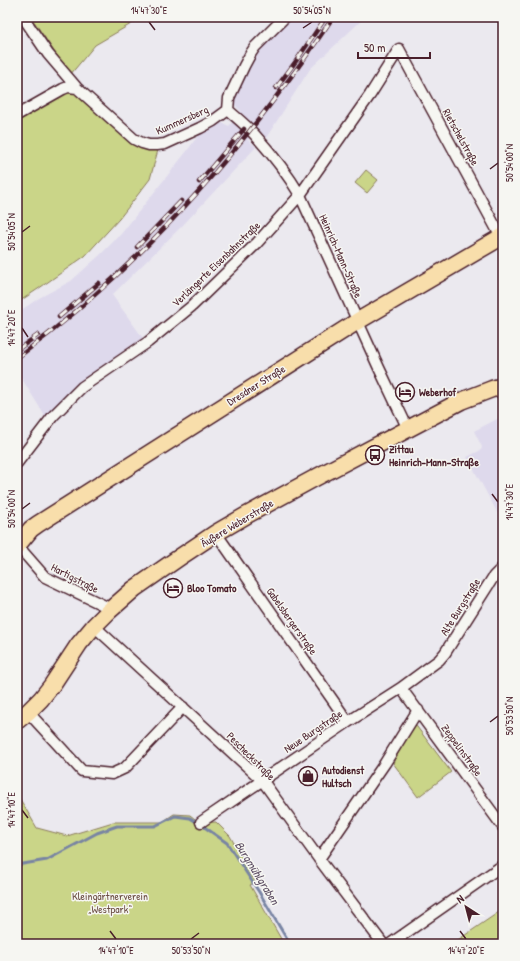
<svg xmlns="http://www.w3.org/2000/svg" width="520" height="961" font-family="'Patrick Hand',sans-serif">
	<style>
		.built { fill: #ded9ec }
		.green { fill: #cad588; stroke: #8a7a5a }
		.lines { fill: none; stroke-linecap: round; stroke-linejoin: round }
		.stream { stroke: #7884a3; stroke-width: 3 }
		.street-casing { stroke: #4a1f2b; stroke-width: 13 }
		.primary-casing { stroke: #4a1f2b; stroke-width: 19 }
		.street { stroke: #f6f6f2; stroke-width: 10 }
		.primary { stroke: #f8deab; stroke-width: 16 }
		.rail-casing { stroke: #4a1f2b; stroke-width: 4.5 }
		.rail { stroke: #f6f6f2; stroke-width: 3; stroke-dasharray: 9; stroke-linecap: butt }
		.ticks { fill: none; stroke: #4a1f2b; stroke-width: 1.5 }
		.labels { text-anchor: middle; stroke-width: 3; stroke-linejoin: round; paint-order: stroke }
		.street-label { font-size: 11px; fill: #4a1f2b; stroke: #f6f6f2 }
		.poi-label { font-size: 11px; font-weight: bold; fill: #4a1f2b; stroke: #f6f6f2; text-anchor: start }
		.park-label { font-size: 11px; fill: #6a4c42; stroke: #f6f6f2 }
		.water-label { font-size: 12px; font-style: italic; fill: #615267; stroke: #f6f6f2 }
		.neatline { fill: none; stroke: #4a1f2b; stroke-width: 1.5 }
		.ticks-label { font-size: 10px; text-anchor: middle; fill: #4a1f2b }
	</style>
	<rect width="100%" height="100%" fill="#ebe9ef"/>
	<filter id="ink" filterUnits="userSpaceOnUse"><feTurbulence type="fractalNoise" baseFrequency=".025" numOctaves="2"/><feDisplacementMap in="SourceGraphic" scale="8" xChannelSelector="R" yChannelSelector="G"/><feConvolveMatrix kernelMatrix="1 2 1 2 8 2 1 2 1" color-interpolation-filters="sRGB"/></filter>
	<g filter="url(#ink)">
		<path class="built" d="M 290,17 L 365,17 L 310,69 L 266,138 L 256,130 L 248,140 L 256,147 L 183,225 L 112,295 L 143,338 L 74,386 L 47,419 L 17,371 L 17,313 L 39,298 L 71,281 L 100,255 L 121,234 L 187,151 L 202,130 L 218,121 L 229,126 L 241,111 L 233,103 L 242,78 L 255,57 L 273,35 Z
			M 503,416 L 503,523 L 467,457 L 481,450 L 482,447 L 474,431 Z"/>
		<path class="green" d="M 31,17 L 143,17 L 95,45 L 70,75 Z
			M 74,91 L 139,147 L 158,150 L 150,179 L 119,219 L 85,256 L 38,289 L 17,303 L 17,120 L 66,92 Z
			M 366,170 L 378,180 L 367,193 L 355,183 Z
			M 414,723 L 451,772 L 418,797 L 393,763 Z
			M 17,794 L 37,828 L 67,836 L 113,822 L 162,822 L 174,814 L 190,815 L 200,823 L 216,822 L 230,836 L 256,882 L 250,885 L 284,944 L 17,944 Z
			M 499,912 L 503,918 L 503,944 L 452,944 Z"/>
		<g class="lines">
			<path class="stream" d="M 17,865 L 47,860 L 97,833 L 117,826 L 155,826 L 175,816 L 190,818 L 203,826 L 227,843 L 259,892 L 288,941 L 291,944"/>
			<defs>
				<path id="street" d="M 23,17 L 48,54 L 77,88 L 134,139 L 142,143 L 149,145 L 157,145 L 165,144 L 200,128 L 213,121 L 228,110 L 229,98 L 244,66 L 251,53 L 255,47 L 285,17
					M 228,110 C 237,118 247,126 255,135 C 272,154 287,173 300,195 L 379,368 L 408,429
					M 17,115 L 63,89 L 68,87 L 77,88
					M 17,463 L 53,416 L 82,387 L 148,342 L 192,306 L 257,243 L 300,195 L 370,95 L 399,49 L 501,237
					M 216,533 L 348,722
					M 17,545 L 45,577 L 105,606 L 109,611
					M 94,626 L 262,780 L 319,859 L 383,944
					M 401,688 L 503,827
					M 28,712 L 82,771 L 112,774 L 125,768 L 183,707
					M 201,822 L 348,722 L 401,688 L 439,660 L 445,653 L 494,576 L 503,567
					M 319,859 L 385,763 L 418,710
					M 390,944 L 503,865"/>
				<path id="primary" d="M 17,546 L 31,529 L 38,524 L 358,321 L 503,236
					M 17,721 L 28,712 L 41,699 L 52,685 L 79,644 L 94,626 L 109,611 L 134,589 L 180,557 L 216,533 L 247,515 L 315,478 L 461,401 L 492,389 L 503,386"/>
			</defs>
			<use href="#street" class="street-casing"/>
			<use href="#primary" class="primary-casing"/>
			<use href="#street" class="street"/>
			<use href="#primary" class="primary"/>
			<defs>
				<path id="rail" d="M 276,88 L 296,61 L 326,17
					M 199,182 L 244,129
					M 137,247 L 181,201
					M 59,317 L 99,283
					M 17,350 L 38,335
					M 17,358 C 111,289 194,203 266,110 C 289,80 312,49 333,17"/>
			</defs>
			<use href="#rail" class="rail-casing"/>
			<use href="#rail" class="rail"/>
		</g>
	</g>
	<path class="ticks" d="M 149,22 L 155,30M 303,28 L 312,22M 490,169 L 498,163M 22,232 L 30,226M 22,328 L 28,337M 492,494 L 498,502M 22,509 L 30,503M 490,722 L 498,716M 22,810 L 28,818M 110,931 L 116,939M 460,931 L 466,939M 191,939 L 199,933"/>
	<defs>
		<symbol id="hotel-ring" viewBox="-11 -11 22 22"><circle r="9.5" fill="#f6f6f2" stroke="#4a1f2b" stroke-width="1.5"/><path d="M-6-4.5h1.5V1H6V5H4.5V3h-9V5H-6ZM-4 0a1.8 1.8 0 1 1 3.6 0ZM.5 0V-2.5h3Q6-2.5 6 0Z" fill="#4a1f2b"/></symbol>
		<symbol id="bus-ring" viewBox="-11 -11 22 22"><circle r="9.5" fill="#f6f6f2" stroke="#4a1f2b" stroke-width="1.5"/><path d="M-5-6H5V4H4V6H2V4H-2V6H-4V4H-5ZM-3.5-4V0h7V-4ZM-3.5 1.2v1.5H-2V1.2ZM2 1.2v1.5H3.5V1.2Z" fill="#4a1f2b"/></symbol>
		<symbol id="shop-ring" viewBox="-11 -11 22 22"><circle r="9.5" fill="#f6f6f2" stroke="#4a1f2b" stroke-width="1.5"/><path d="M-5-2.5h2.3a2.7 3.5 0 0 1 5.4 0H5L5.5 6h-11ZM-1.5-2.5h3a1.5 2.3 0 0 0-3 0Z" fill="#4a1f2b"/></symbol>
	</defs>
	<g fill-rule="evenodd">
		<use href="#hotel-ring" x="394" y="381" width="22" height="22"/>
		<use href="#bus-ring" x="364" y="444" width="22" height="22"/>
		<use href="#hotel-ring" x="162" y="577" width="22" height="22"/>
		<use href="#shop-ring" x="297" y="765" width="22" height="22"/>
	</g>
	<g class="labels">
		<g class="street-label">
			<text transform="translate(182 120) rotate(-24)" y="4">Kummersberg</text>
			<text transform="translate(461 137) rotate(61)" y="4">Rietschelstraße</text>
			<text transform="translate(341 256) rotate(66)" y="4">Heinrich-Mann-Straße</text>
			<text transform="translate(216 264) rotate(-44)" y="4">Verlängerte Eisenbahnstraße</text>
			<text transform="translate(256 385) rotate(-32)" y="4">Dresdner Straße</text>
			<text transform="translate(237 523) rotate(-31)" y="4">Äußere Weberstraße</text>
			<text transform="translate(75 578) rotate(27)" y="4">Hartigstraße</text>
			<text transform="translate(460 607) rotate(-58)" y="4">Alte Burgstraße</text>
			<text transform="translate(292 621) rotate(55)" y="4">Gabelsbergerstraße</text>
			<text transform="translate(313 731) rotate(-34)" y="4">Neue Burgstraße</text>
			<text transform="translate(462 750) rotate(54)" y="4">Zeppelinstraße</text>
			<text transform="translate(251 756) rotate(45)" y="4">Pescheckstraße</text>
		</g>
		<g class="poi-label">
			<text x="419" y="396">Weberhof</text>
			<text x="389" y="453">Zittau<tspan x="389" dy="13">Heinrich-Mann-Straße</tspan></text>
			<text x="187" y="592">Bloo Tomato</text>
			<text x="322" y="774">Autodienst<tspan x="322" dy="13">Hultsch</tspan></text>
		</g>
		<g class="park-label">
			<text x="110" y="900">Kleingärtnerverein<tspan x="110" dy="13">„Westpark“</tspan></text>
		</g>
		<g class="water-label">
			<text transform="translate(257 873) rotate(58)" y="4">Burgmühlgraben</text>
		</g>
	</g>
	<rect width="520" height="961" fill="none" stroke="#f6f6f2" stroke-width="44"/>
	<g transform="translate(466 907) rotate(324)" stroke="#f6f6f2" stroke-width="3" paint-order="stroke">
	<path d="M0-3L7 15L0 10L-7 15Z" fill="#4a1f2b"/>
	<text y="-6" font-size="11" font-weight="bold" text-anchor="middle" fill="#4a1f2b">N</text>
	</g>
	<path d="M358 52v6h72v-6" fill="none" stroke="#4a1f2b" stroke-width="2"/>
	<text x="364" y="52" font-size="12" fill="#4a1f2b" stroke="#f6f6f2" stroke-width="3" paint-order="stroke">50 m</text>
	<rect x="22" y="22" width="476" height="917" class="neatline"/>
	<g class="ticks-label">
		<text x="149" y="14">14°47'30"E</text>
		<text x="312" y="14">50°54'05"N</text>
		<text transform="translate(509 163) rotate(-90)" y="4">50°54'00"N</text>
		<text transform="translate(11 232) rotate(-90)" y="4">50°54'05"N</text>
		<text transform="translate(11 328) rotate(-90)" y="4">14°47'20"E</text>
		<text transform="translate(509 502) rotate(-90)" y="4">14°47'30"E</text>
		<text transform="translate(11 509) rotate(-90)" y="4">50°54'00"N</text>
		<text transform="translate(509 716) rotate(-90)" y="4">50°53'50"N</text>
		<text transform="translate(11 810) rotate(-90)" y="4">14°47'10"E</text>
		<text x="116" y="954">14°47'10"E</text>
		<text x="191" y="954">50°53'50"N</text>
		<text x="466" y="954">14°47'20"E</text>
	</g>
</svg>
